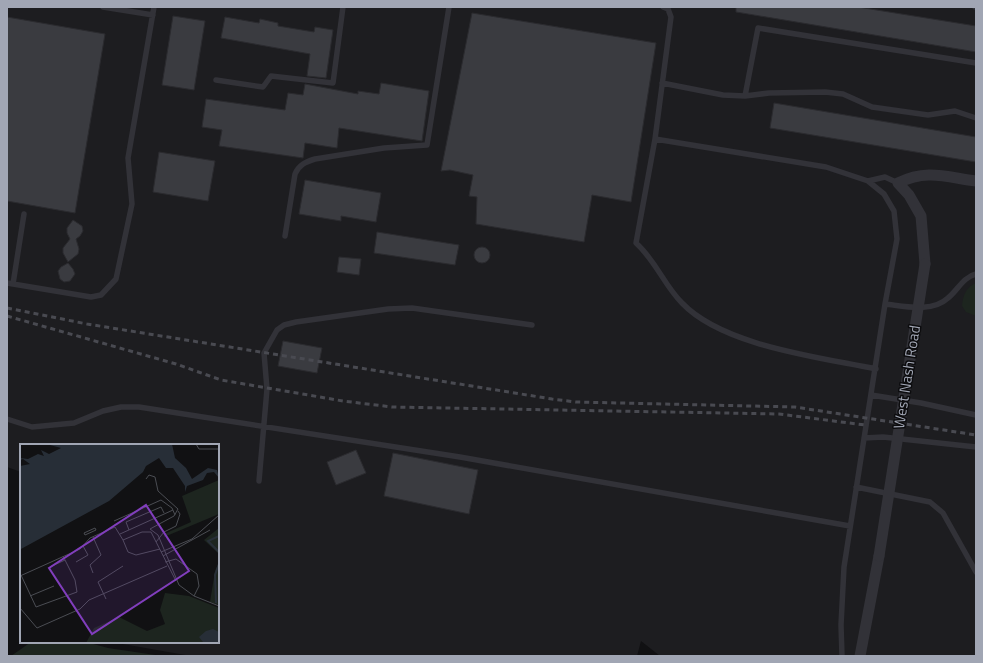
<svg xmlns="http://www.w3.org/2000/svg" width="983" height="663" font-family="'Titillium Web',sans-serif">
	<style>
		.built { fill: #1d1d20 }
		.green { fill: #1d251f }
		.building { fill: #3a3b40; stroke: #2b2b2f }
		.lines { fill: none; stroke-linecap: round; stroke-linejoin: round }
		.service { stroke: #323238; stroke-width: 5.5 }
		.minor { stroke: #323238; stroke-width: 11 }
		.rail { stroke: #494a51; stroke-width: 3; stroke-dasharray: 5 4; stroke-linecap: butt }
		.minor-bridge { stroke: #323238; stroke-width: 11 }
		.labels { text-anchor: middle; stroke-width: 3; stroke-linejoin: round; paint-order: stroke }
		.street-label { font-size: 15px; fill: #a1a6b4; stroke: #0c0c0e }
		.inset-river { fill: none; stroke: #272e37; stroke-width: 2 }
		.inset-road { fill: none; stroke: #4b4d53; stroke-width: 1 }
		.view { fill: #813ebd; fill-opacity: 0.15; stroke: #813ebd; stroke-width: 2 }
		.inset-edge { fill: none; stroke: #a1a6b4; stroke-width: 2 }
	</style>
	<rect width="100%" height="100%" fill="#111113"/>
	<path class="built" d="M 7,7 L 976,7 L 976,656 L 660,656 L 641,641 L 637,656 L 191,656 L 117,643 L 218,642 L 218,445 L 21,445 L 21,472 L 7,467 Z"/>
	<path class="green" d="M 976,283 L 976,316 L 966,312 L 962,306 C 963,295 966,287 976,283 Z
		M 31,642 L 86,642 L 108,648 L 162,656 L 11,656 Z"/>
	<path class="building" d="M 736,7 L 858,7 L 976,26 L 976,52 L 736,12 Z
		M 472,13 L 656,43 L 631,202 L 592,195 L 584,242 L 476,224 L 477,197 L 469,196 L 473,175 L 450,170 L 441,171 Z
		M 173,16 L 205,21 L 194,90 L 162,85 Z
		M 7,17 L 105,34 L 75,213 L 7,201 Z
		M 225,17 L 259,23 L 260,19 L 278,23 L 278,26 L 314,32 L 315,27 L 333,30 L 326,78 L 307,76 L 310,54 L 221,38 Z
		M 381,83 L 429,91 L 422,141 L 339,128 L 337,148 L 305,143 L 303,158 L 219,146 L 222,130 L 202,127 L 206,99 L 285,110 L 288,93 L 303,95 L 305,84 L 358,94 L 358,91 L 379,94 Z
		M 774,103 L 976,137 L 976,162 L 770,128 Z
		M 159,152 L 215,161 L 208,201 L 153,192 Z
		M 305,180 L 381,193 L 376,222 L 341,216 L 341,221 L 299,214 Z
		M 73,220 L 82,226 L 83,231 L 80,236 L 76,239 L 79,249 L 78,254 L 68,262 L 63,253 L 63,248 L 70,239 L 67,233 L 67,228 Z
		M 377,232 L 459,245 L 455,265 L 374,253 Z
		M474 255a8 8 0 1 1 16 0a8 8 0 1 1-16 0Z
		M 339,257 L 361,259 L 359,275 L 337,272 Z
		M 68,263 L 73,269 L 75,274 L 70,281 L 64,282 L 60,279 L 58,271 L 61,267 Z
		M 283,341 L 322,348 L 317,373 L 278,366 Z
		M 356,450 L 366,473 L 336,485 L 327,462 Z
		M 393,453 L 478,470 L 469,514 L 384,496 Z"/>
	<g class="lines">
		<path class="service" d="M 103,7 L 153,15
			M 975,7 L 976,7
			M 216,80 L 263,87 L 271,76 L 333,83 L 343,7
			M 662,83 L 723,95 L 745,96 L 769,93 L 825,92 L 843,94 L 872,107 L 928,115 L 955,111 L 976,118
			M 745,96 L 758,28 L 976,63
			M 655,139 L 671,17 L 668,9 L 663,7
			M 868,181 L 885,177 L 898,183
			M 285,236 L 295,174 C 299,165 305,162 315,159 L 384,148 L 427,145 L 449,7
			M 7,283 L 91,297 L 101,295 L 116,279 L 132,204 L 128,158 L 154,7
			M 13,284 L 24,214
			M 885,304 C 904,306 932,313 948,298 C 958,290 963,277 976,274
			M 871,395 L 921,403 L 976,415
			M 7,419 L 32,427 L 74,423 L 103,411 L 121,407 L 139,407 L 460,457 L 850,526
			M 864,438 L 883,437 L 976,447
			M 259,481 L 267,389 L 264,353 L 277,330 L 284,325 L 296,322 L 388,309 L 412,308 L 532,325
			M 856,487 L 930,502 L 943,513 L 976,572
			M 842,656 L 841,625 L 844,567 L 885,304 L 897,239 L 894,211 L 884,194 L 868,181 L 826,167 L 655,139 L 636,243 C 656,261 664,285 682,303 C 723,346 819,357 876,369"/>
		<path class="minor" d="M 925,264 L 921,216 L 909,195 L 898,183 C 927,169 945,177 976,181
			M 860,656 L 879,556"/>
		<path class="rail" d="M 7,308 L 87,324 L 552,399 L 576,402 L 795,407 L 976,435
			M 7,316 L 176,364 L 221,380 L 343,401 L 392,407 L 779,414 L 865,425"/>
		<path class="minor-bridge" d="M 879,556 L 925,264"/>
	</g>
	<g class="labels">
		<g class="street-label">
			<text transform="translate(907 377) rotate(-81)" y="5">West Nash Road</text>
		</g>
	</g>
	<g transform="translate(20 444)">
		<rect width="199" height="199" fill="#111113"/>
		<path d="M 199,36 L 199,70 L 144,93 L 144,90 L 171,78 L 162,52 ZM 199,84 L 199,110 L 184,96 ZM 199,118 L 199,161 L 190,158 L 195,127 ZM 145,149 L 169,152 L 199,164 L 199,199 L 66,199 L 74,184 L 99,173 L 127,187 L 145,180 L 140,166 Z" fill="#1d251f"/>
		<path d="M 50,0 L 152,0 L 155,14 L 166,24 L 172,35 L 188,24 L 197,26 L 199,34 L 194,28 L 187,29 L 183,36 L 167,42 L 165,48 L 165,42 L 153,24 L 146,24 L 139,14 L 126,22 L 123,28 L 89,57 L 1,105 L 0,22 L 10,20 L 3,15 L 0,16 L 0,14 L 8,15 L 18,10 L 24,12 L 21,6 L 29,10 L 41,4 L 30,1 ZM 193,185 L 199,188 L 199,199 L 183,198 L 179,193 L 186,187 Z" fill="#272e37"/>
		<path class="inset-river" d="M 199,92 L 188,97 L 199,108M 196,159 L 195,131 L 199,120"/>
		<path class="inset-road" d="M 176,0 L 179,5 L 199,5M 126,35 L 129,31 L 135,33 L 138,47 L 158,65 L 154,72 L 130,85 L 138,91 L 159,141 L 174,152 L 199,162M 94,77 L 141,56 L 152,64 L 155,71M 75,84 L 76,86 L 65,91 L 64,89 ZM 109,86 L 106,78 L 141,63 L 144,69M 100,90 L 153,66M 73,93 L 81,111 L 70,121 L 73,129M 136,98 L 144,88 L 156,82 L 160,70 L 158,67M 140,105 L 116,111 L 108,108 L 103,96 L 122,88 L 131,88 L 156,137M 141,108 L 172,95 L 199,71M 143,112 L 190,86M 56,118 L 68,111 L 63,102M 145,118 L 156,115 L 177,130 L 179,142 L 174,152M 30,123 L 45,116M 1,131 L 16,163 L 57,148 L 55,136 L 43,112M 0,132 L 60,105 L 70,94 L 95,83 L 103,96M 10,152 L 34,142M 86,155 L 78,138 L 103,122M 0,164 L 17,184 L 60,165 L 69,156 L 147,122"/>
		<path class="view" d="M 126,61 L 169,127 L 72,190 L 29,124 Z"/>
		<rect width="199" height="199" class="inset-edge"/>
	</g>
	<rect width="983" height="663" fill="none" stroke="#a1a6b4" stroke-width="16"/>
</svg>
